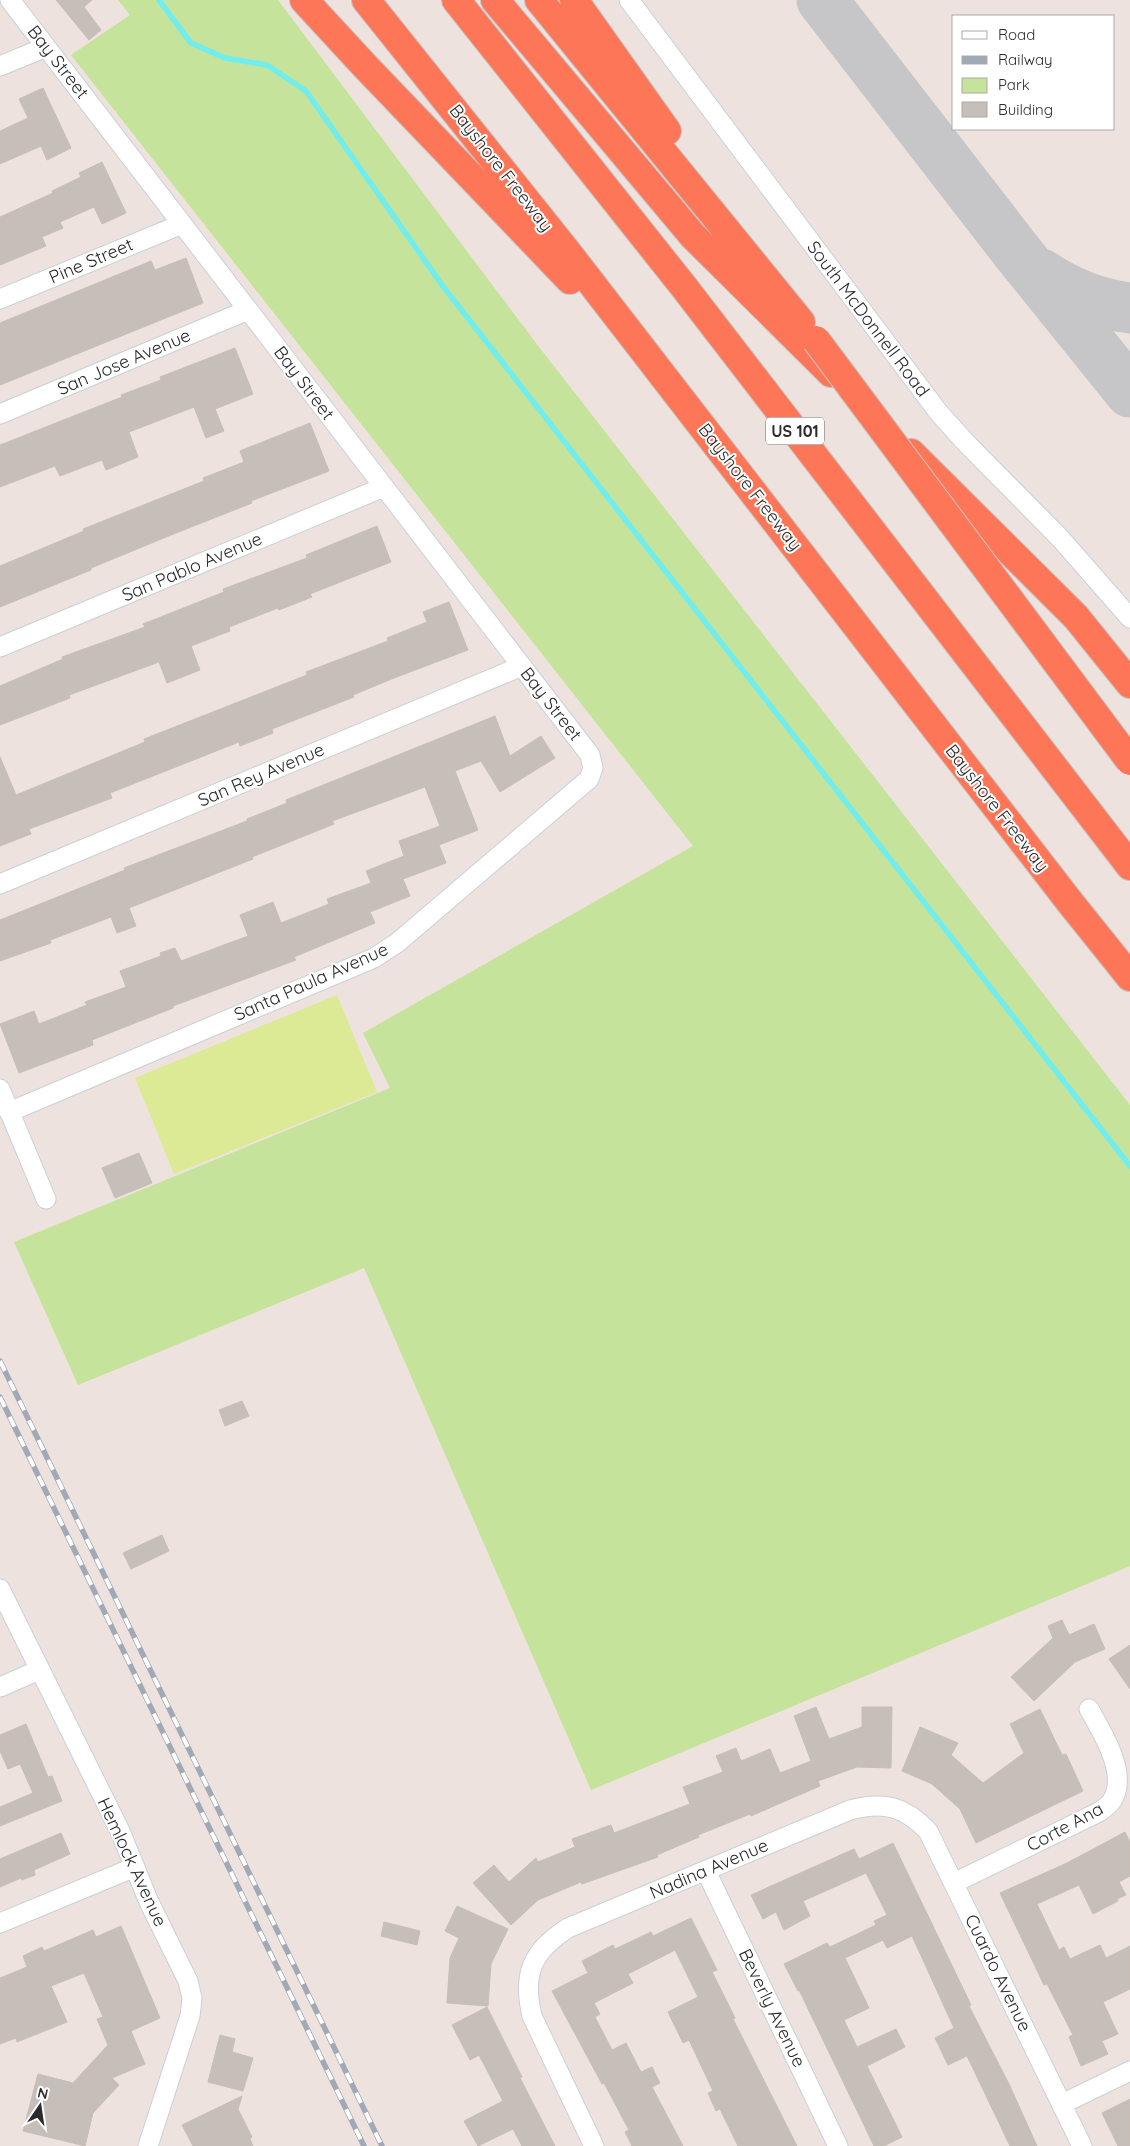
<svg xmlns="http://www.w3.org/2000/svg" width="1130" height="2146" font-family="Quicksand,sans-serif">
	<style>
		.green { fill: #c5e39a }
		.pitch { fill: #dcea96 }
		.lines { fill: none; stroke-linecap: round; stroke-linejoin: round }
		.stream { stroke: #71edee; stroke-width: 5.5 }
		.taxiway { stroke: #c6c6c9; stroke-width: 51 }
		.building { fill: #c6beb9; stroke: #c8beb7 }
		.minor-casing { stroke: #c9d0d9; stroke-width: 21 }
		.highway-casing { stroke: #c4c4c4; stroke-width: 30 }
		.minor { stroke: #fff; stroke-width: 19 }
		.highway { stroke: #fe7658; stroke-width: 28 }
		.rail-casing { stroke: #a0a9b5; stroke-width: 5.5 }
		.rail { stroke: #fff; stroke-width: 4; stroke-dasharray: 11; stroke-linecap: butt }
		.highway-bridge-casing { stroke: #c4c4c4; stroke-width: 30; stroke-linecap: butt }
		.highway-bridge { stroke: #fe7658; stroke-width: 28 }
		.labels { text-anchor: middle; stroke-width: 4; stroke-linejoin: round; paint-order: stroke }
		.shield { fill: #fff; stroke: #6b6b6b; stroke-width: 1 }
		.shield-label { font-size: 16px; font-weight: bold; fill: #2b2b2b }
		.street-label { font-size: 18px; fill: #2b2b2b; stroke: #fff }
	</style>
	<rect width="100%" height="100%" fill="#ede2dd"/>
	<path class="green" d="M 118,0 L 278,0 L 539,347 L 1130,1105 L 1130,1566 L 591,1790 L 364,1268 L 78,1385 L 14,1242 L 390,1088 L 363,1033 L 693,846 L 71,55 L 130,15 Z"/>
	<path class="pitch" d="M 337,995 L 377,1092 L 174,1174 L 135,1078 Z"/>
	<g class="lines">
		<path class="stream" d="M 159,0 L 191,43 L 225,58 L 267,65 L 306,91 L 442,285 L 1130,1166"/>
		<path class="taxiway" d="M 822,0 L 1017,252 L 1130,392
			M 1041,274 C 1069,293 1097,304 1130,308"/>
	</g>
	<path class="building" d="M 56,0 L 92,0 L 84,7 L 101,30 L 89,40 Z
		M 43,88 L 71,148 L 47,160 L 41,146 L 0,164 L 0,131 L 28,118 L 19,99 Z
		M 102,162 L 126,213 L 102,224 L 94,207 L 60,222 L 63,228 L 42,237 L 46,246 L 0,265 L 0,217 L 53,193 L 52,191 L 81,177 L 79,173 Z
		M 186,258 L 203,303 L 0,385 L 0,323 L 151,261 L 155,270 Z
		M 235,348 L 253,394 L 215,409 L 224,431 L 206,438 L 194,407 L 129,432 L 138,457 L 106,470 L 102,460 L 60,476 L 55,466 L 0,487 L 0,445 L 122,397 L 121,395 L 161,380 L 160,377 Z
		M 310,423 L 329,471 L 251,501 L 252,503 L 171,535 L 91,568 L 91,570 L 0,607 L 0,566 L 84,531 L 83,529 L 204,481 L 203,478 L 244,462 L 240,451 Z
		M 377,526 L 391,562 L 310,594 L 312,597 L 279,610 L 278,608 L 229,627 L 230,631 L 191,646 L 200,670 L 167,683 L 159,662 L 69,695 L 70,698 L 0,725 L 0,686 L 63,659 L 62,657 L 145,627 L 143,624 L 224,592 L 223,589 L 307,558 L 306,555 Z
		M 449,602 L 468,650 L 394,678 L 353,695 L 354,697 L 272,729 L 273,733 L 240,746 L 239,742 L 110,793 L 112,798 L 29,829 L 31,834 L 0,846 L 0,757 L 16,795 L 145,742 L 144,739 L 307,675 L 306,672 L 388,641 L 387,638 L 427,622 L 423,612 Z
		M 495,716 L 510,756 L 541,736 L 555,758 L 500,792 L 481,761 L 455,771 L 478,830 L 439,845 L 446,863 L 403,879 L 410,896 L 370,912 L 375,923 L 294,957 L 296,960 L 173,1006 L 173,1008 L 92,1040 L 93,1045 L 19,1073 L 0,1024 L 34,1011 L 39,1024 L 87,1005 L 85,1002 L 126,987 L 120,971 L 161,956 L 160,953 L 175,948 L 181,961 L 248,936 L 240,915 L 273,902 L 281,923 L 329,904 L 327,899 L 371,883 L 366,871 L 404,856 L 399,841 L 440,826 L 425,787 L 332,821 L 334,824 L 252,857 L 253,859 L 129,908 L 136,926 L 117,933 L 111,917 L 50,940 L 51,943 L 0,961 L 0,920 L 125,870 L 124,868 L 247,821 L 247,819 L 287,803 L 286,800 Z
		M 139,1153 L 152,1183 L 115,1198 L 102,1168 Z
		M 242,1401 L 249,1416 L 225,1426 L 219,1410 Z
		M 162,1535 L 169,1551 L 131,1569 L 123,1553 Z
		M 1062,1620 L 1069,1635 L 1094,1624 L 1105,1649 L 1075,1662 L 1034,1701 L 1011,1677 L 1053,1638 L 1048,1626 Z
		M 1130,1645 L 1130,1689 L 1109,1659 Z
		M 816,1707 L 829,1739 L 862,1727 L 862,1707 L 892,1707 L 891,1768 L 857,1767 L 818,1781 L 820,1786 L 751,1816 L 750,1814 L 698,1835 L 699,1837 L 657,1855 L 658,1857 L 582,1884 L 581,1882 L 538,1900 L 511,1925 L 473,1883 L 494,1865 L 509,1882 L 536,1858 L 538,1862 L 575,1847 L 572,1839 L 611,1825 L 614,1833 L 690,1804 L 683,1787 L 723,1772 L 716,1756 L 736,1748 L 741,1761 L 770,1749 L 780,1773 L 811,1761 L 794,1716 Z
		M 1040,1709 L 1062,1755 L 1066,1754 L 1083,1791 L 976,1843 L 960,1809 L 932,1784 L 902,1771 L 920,1727 L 958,1743 L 951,1755 L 983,1783 L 1024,1753 L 1010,1724 Z
		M 26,1724 L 48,1777 L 52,1776 L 62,1801 L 0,1826 L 0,1807 L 33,1793 L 20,1764 L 8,1769 L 0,1751 L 0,1735 Z
		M 1125,1832 L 1130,1842 L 1130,1876 L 1119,1882 L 1126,1895 L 1117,1899 L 1118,1901 L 1093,1914 L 1079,1885 L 1037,1904 L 1059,1950 L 1064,1947 L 1070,1959 L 1100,1945 L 1106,1958 L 1130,1946 L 1130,1989 L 1103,2002 L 1118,2034 L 1102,2041 L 1108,2054 L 1081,2066 L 1069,2037 L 1073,2035 L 1047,1984 L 1044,1985 L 1000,1893 L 1067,1863 Z
		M 61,1833 L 70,1854 L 34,1870 L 35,1875 L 22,1880 L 21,1878 L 0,1887 L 0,1859 Z
		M 893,1843 L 971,2005 L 969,2006 L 1009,2084 L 1037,2146 L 1010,2146 L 967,2056 L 948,2065 L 935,2038 L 954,2028 L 912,1936 L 887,1948 L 883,1940 L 845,1958 L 869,2008 L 844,2020 L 857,2047 L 896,2029 L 905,2047 L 867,2066 L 902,2137 L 884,2146 L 874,2146 L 799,1990 L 798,1991 L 784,1964 L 827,1943 L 830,1947 L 876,1925 L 874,1921 L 887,1915 L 866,1873 L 803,1901 L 810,1916 L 784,1930 L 776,1912 L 763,1919 L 751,1895 L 854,1849 L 859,1859 Z
		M 457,1906 L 508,1929 L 491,1964 L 488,2006 L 447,2003 L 450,1958 L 459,1938 L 445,1931 Z
		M 691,1918 L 717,1970 L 712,1972 L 735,2018 L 733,2019 L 797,2146 L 738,2146 L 720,2109 L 716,2111 L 708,2093 L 713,2091 L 689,2040 L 683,2043 L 668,2012 L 698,1997 L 675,1950 L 628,1974 L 633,1983 L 594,2003 L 600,2014 L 595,2017 L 612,2050 L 626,2043 L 641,2072 L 652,2067 L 660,2083 L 652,2087 L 683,2146 L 632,2146 L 625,2132 L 629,2130 L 604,2083 L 602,2084 L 552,1991 L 588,1973 L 582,1961 L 613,1945 L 615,1949 L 651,1932 L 653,1936 Z
		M 384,1922 L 420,1931 L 417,1945 L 381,1936 Z
		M 121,1926 L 160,2018 L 131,2031 L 145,2064 L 112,2078 L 119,2085 L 93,2113 L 85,2146 L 23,2131 L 38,2074 L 73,2083 L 108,2045 L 97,2019 L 103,2017 L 84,1973 L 51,1986 L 67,2022 L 17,2042 L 16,2038 L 0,2044 L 0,1978 L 27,1967 L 23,1956 L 42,1947 L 44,1951 L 93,1930 L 96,1937 Z
		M 487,2007 L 522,2077 L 520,2078 L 555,2146 L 522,2146 L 513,2129 L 478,2146 L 464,2121 L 503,2101 L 479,2055 L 470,2060 L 452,2025 Z
		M 220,2035 L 235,2039 L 232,2052 L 253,2058 L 243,2091 L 208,2082 Z
		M 242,2096 L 238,2109 L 252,2137 L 250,2139 L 253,2146 L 193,2146 L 182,2125 Z
		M 1130,2099 L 1130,2146 L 1118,2146 L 1102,2113 Z"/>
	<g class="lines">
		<defs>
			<path id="minor" d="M 629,0 L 939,413 L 968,445 L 1060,538 L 1130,618
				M 0,66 L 46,47
				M 0,299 L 182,224
				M 0,414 L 248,310
				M 0,647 L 384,487
				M 0,884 L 522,666
				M 0,1089 L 46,1199
				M 9,1112 L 374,958 L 397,943 L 589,779 L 593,768 L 590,755 L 10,0
				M 0,1589 L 120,1831 L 149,1902 L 188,1981 L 192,1998 L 190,2016 L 148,2146
				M 0,1687 L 39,1670
				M 706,1871 L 838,2146
				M 954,1883 L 1099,1812 C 1103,1809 1108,1806 1111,1802 C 1130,1776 1102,1732 1089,1709
				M 0,1923 L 135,1867
				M 1062,2104 L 1130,2071
				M 594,2146 L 532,2016 C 522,1974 532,1951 568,1928 L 850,1810 C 884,1801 904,1806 928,1831 L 1082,2146"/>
			<path id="highway" d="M 304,0 L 364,65 L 570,280
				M 366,0 L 565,249 L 1069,901 L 1130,977
				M 456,0 L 684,287 L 1130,866
				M 495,0 L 693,236 L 831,373
				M 539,0 L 801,322
				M 574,0 L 667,131
				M 911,453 L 1076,617 L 1130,684"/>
		</defs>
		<use href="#minor" class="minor-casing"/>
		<use href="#highway" class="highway-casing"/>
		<use href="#minor" class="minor"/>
		<use href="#highway" class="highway"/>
		<defs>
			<path id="rail" d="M 0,1361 L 382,2146
				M 0,1397 L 364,2146"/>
		</defs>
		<use href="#rail" class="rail-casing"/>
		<use href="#rail" class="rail"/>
		<defs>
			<path id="highway-bridge" d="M 816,340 L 1130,761"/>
		</defs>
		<use href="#highway-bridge" class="highway-bridge-casing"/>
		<use href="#highway-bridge" class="highway-bridge"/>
	</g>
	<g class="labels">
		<rect class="shield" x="766" y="417.5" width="58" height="27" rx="4"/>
		<g class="shield-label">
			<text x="795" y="437">US 101</text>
		</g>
		<g class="street-label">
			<text transform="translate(58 62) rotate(52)" y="6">Bay Street</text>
			<text transform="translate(501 168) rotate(52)" y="6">Bayshore Freeway</text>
			<text transform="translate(91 261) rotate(-23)" y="6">Pine Street</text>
			<text transform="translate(868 319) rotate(53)" y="6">South McDonnell Road</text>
			<text transform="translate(124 362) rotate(-23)" y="6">San Jose Avenue</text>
			<text transform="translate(304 383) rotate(53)" y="6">Bay Street</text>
			<text transform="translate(750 487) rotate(52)" y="6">Bayshore Freeway</text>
			<text transform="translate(192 567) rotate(-23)" y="6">San Pablo Avenue</text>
			<text transform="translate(551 704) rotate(52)" y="6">Bay Street</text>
			<text transform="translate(261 775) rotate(-23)" y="6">San Rey Avenue</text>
			<text transform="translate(997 808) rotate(52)" y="6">Bayshore Freeway</text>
			<text transform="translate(311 982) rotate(-24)" y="6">Santa Paula Avenue</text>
			<text transform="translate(1065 1827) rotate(-28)" y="6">Corte Ana</text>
			<text transform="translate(132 1862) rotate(65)" y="6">Hemlock Avenue</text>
			<text transform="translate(709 1869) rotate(-23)" y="6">Nadina Avenue</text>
			<text transform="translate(998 1973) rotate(64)" y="6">Cuardo Avenue</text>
			<text transform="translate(772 2008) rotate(64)" y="6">Beverly Avenue</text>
		</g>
	</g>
	<rect x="952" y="15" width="162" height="115" fill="#ffffff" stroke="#aaaaaa"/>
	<rect x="962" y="31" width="25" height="8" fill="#ffffff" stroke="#aaaaaa"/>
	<text x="998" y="40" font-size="15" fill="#2b2b2b">Road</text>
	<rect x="962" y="56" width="25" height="8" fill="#a0a9b5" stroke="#aaaaaa"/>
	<text x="998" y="65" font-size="15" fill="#2b2b2b">Railway</text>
	<rect x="962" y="78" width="25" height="15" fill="#c5e39a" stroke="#aaaaaa"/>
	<text x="998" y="90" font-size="15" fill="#2b2b2b">Park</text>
	<rect x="962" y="102" width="25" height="15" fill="#c6beb9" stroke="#aaaaaa"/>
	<text x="998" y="115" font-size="15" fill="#2b2b2b">Building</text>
	<g transform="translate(40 2106) rotate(13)" stroke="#ffffff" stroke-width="4" paint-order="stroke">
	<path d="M0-4L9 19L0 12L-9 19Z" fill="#2b2b2b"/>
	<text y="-8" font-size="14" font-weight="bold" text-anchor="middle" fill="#2b2b2b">N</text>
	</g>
</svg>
